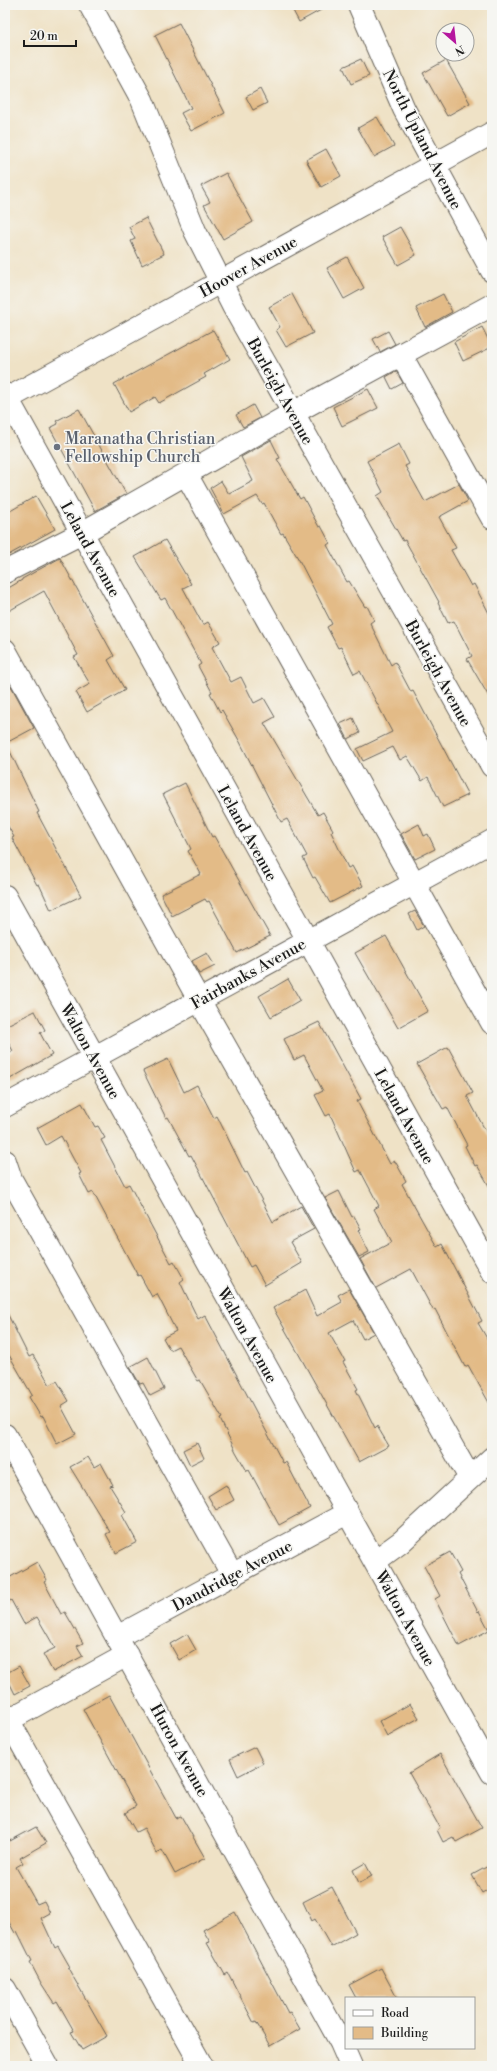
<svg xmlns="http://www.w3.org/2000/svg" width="497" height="2071" font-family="'Libre Bodoni',serif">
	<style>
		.building { fill: #e3bb87 }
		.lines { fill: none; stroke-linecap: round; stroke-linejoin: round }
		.minor-casing { stroke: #666158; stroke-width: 24 }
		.minor { stroke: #fff; stroke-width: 22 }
		.worship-dot { fill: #6b7280; stroke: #f6f6f2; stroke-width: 1.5 }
		.labels { text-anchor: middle; stroke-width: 3; stroke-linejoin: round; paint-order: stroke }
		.street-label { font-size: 16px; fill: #1c1c1c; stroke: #f6f6f2 }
		.worship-label { font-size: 16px; fill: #5b616d; stroke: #f6f6f2; text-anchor: start }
	</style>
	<rect width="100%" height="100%" fill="#f6f6f2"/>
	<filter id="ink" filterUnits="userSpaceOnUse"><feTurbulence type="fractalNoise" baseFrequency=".025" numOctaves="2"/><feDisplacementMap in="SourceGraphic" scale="8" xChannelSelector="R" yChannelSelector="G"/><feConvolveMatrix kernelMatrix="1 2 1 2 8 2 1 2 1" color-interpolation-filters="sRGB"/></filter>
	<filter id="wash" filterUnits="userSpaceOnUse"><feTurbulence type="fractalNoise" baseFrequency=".012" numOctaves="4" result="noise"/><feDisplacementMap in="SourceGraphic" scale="16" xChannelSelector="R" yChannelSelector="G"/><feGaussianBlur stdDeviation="0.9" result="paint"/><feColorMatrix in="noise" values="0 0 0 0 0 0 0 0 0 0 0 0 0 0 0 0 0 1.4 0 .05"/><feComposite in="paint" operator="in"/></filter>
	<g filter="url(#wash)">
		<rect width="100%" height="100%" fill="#efe2c6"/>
		<g id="blocks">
			<path class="building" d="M 290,5 L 330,5 L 299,22 Z
				M 179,23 L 225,113 L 191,131 L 181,113 L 191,108 L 155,35 Z
				M 361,59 L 369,76 L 351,84 L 343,67 Z
				M 446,60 L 470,103 L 447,116 L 423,73 Z
				M 260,89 L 267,103 L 253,110 L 246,97 Z
				M 377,117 L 394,146 L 374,157 L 358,128 Z
				M 326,149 L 341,176 L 321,187 L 306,160 Z
				M 226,173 L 253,222 L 223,239 L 204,205 L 210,202 L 201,186 Z
				M 146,218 L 164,254 L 142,265 L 131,241 L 135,239 L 129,227 Z
				M 400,227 L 416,255 L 398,265 L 382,237 Z
				M 347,257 L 364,288 L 344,299 L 327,268 Z
				M 292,294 L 313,333 L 286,347 L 276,330 L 280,327 L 269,307 Z
				M 443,294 L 452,312 L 425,327 L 416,308 Z
				M 482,327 L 492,347 L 463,361 L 454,342 Z
				M 213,330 L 230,359 L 204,374 L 206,377 L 159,403 L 155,397 L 129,412 L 114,384 Z
				M 388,331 L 395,344 L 380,352 L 373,339 Z
				M 396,371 L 403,383 L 392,389 L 386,377 Z
				M 368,389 L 378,408 L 342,426 L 333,407 Z
				M 253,405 L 260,418 L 243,427 L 236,415 Z
				M 79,409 L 126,494 L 95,511 L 50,428 L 58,424 L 56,421 Z
				M 271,440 L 280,458 L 277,459 L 300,499 L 303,497 L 319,527 L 321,526 L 330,543 L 327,545 L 347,582 L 349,581 L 365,607 L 367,606 L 374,620 L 370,623 L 391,665 L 395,662 L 411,692 L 413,691 L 468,795 L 443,807 L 428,777 L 422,781 L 407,756 L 400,760 L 393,747 L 363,761 L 357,749 L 392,732 L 360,671 L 354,674 L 341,647 L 338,648 L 327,627 L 332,624 L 299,560 L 283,533 L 281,534 L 264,503 L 262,504 L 257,496 L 224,514 L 210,488 L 221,481 L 229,494 L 253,481 L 241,457 Z
				M 399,444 L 409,464 L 405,466 L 425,502 L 459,484 L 468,501 L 439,517 L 456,548 L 451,550 L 471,586 L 474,584 L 492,619 L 492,702 L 467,659 L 472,656 L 454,621 L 448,623 L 438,603 L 439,602 L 405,540 L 403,541 L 377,496 L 383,492 L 367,461 Z
				M 36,496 L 55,529 L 5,557 L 5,514 Z
				M 165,540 L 191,584 L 183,588 L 203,625 L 208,622 L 220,642 L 212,647 L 231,682 L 241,677 L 254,703 L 264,698 L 275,717 L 264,723 L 318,815 L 323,812 L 333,830 L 331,832 L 348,868 L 352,866 L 363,886 L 330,903 L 315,877 L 313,878 L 303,858 L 307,856 L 287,819 L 281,822 L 240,742 L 222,710 L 220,712 L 210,693 L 212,692 L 198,666 L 201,664 L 165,598 L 161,600 L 135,557 Z
				M 60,558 L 114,656 L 108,660 L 125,690 L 87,712 L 76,692 L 90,684 L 74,657 L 78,655 L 44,591 L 5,613 L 5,590 L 22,580 L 22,579 Z
				M 11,686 L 34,728 L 6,743 L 39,812 L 37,813 L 81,896 L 51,910 L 39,884 L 37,885 L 12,838 L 14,837 L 5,821 L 5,689 Z
				M 353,718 L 360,733 L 348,739 L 340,724 Z
				M 185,783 L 212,837 L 214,836 L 270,936 L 237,953 L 209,901 L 207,902 L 205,899 L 172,916 L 161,894 L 201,874 L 188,851 L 191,849 L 163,794 Z
				M 419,824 L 424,836 L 428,834 L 435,849 L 415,859 L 401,834 Z
				M 415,911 L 424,926 L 417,930 L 409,914 Z
				M 386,936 L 428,1011 L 398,1028 L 355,953 Z
				M 207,953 L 215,966 L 199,974 L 192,961 Z
				M 288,979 L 300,1000 L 271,1017 L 259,996 Z
				M 35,1011 L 45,1030 L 40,1033 L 52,1055 L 10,1079 L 5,1070 L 5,1056 L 13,1051 L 5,1036 L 5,1026 Z
				M 319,1022 L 361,1099 L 357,1101 L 390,1164 L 395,1161 L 406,1181 L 402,1184 L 418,1213 L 437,1247 L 442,1244 L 482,1321 L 478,1323 L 492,1347 L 492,1408 L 468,1365 L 465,1367 L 435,1309 L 433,1310 L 411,1269 L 376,1288 L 360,1259 L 392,1242 L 374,1209 L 379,1206 L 360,1170 L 356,1172 L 330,1114 L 326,1116 L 315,1095 L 323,1091 L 304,1055 L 294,1060 L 284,1039 Z
				M 448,1047 L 473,1093 L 467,1096 L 492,1143 L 492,1191 L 477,1165 L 475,1166 L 465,1146 L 467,1145 L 447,1107 L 443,1109 L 417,1064 Z
				M 168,1059 L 184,1092 L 197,1085 L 214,1118 L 217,1116 L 245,1173 L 247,1172 L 273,1222 L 301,1206 L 314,1229 L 290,1242 L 302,1263 L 265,1285 L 254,1265 L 250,1267 L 191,1155 L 189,1156 L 168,1117 L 166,1118 L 143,1071 Z
				M 82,1103 L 95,1127 L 98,1126 L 105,1138 L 101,1140 L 125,1186 L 129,1184 L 171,1263 L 174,1261 L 184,1279 L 180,1282 L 198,1319 L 205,1315 L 283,1463 L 286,1462 L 310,1508 L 279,1525 L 249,1470 L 247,1471 L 236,1452 L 220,1419 L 222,1418 L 200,1380 L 198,1381 L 178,1346 L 170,1350 L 163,1338 L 176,1331 L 157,1294 L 152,1297 L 140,1275 L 138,1276 L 93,1192 L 89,1194 L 79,1174 L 81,1173 L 61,1136 L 46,1145 L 37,1128 Z
				M 339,1191 L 352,1217 L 354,1216 L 361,1229 L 358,1230 L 369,1252 L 359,1257 L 325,1198 Z
				M 349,1289 L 374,1333 L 363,1339 L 353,1320 L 329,1333 L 345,1361 L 343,1362 L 358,1389 L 356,1390 L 375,1428 L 377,1426 L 389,1446 L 359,1462 L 273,1308 L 305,1290 L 317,1316 L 342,1302 L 338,1295 Z
				M 5,1309 L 29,1357 L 33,1355 L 50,1385 L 57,1381 L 69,1401 L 61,1406 L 76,1434 L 57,1444 L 43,1416 L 41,1417 L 29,1397 L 32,1395 L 5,1348 Z
				M 148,1357 L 164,1389 L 150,1396 L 143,1383 L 140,1384 L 130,1367 Z
				M 197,1443 L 204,1458 L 190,1465 L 183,1450 Z
				M 88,1457 L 94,1467 L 101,1463 L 113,1485 L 110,1486 L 126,1512 L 122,1515 L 137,1542 L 116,1553 L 106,1534 L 110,1532 L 70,1467 Z
				M 226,1485 L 234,1500 L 216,1510 L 208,1496 Z
				M 450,1552 L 461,1572 L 458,1574 L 478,1612 L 479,1611 L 489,1630 L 459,1646 L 435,1599 L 440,1596 L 424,1566 Z
				M 37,1562 L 47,1580 L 44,1582 L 61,1614 L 65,1612 L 83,1643 L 77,1646 L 83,1656 L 53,1672 L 43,1654 L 55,1648 L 37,1617 L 24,1624 L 11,1600 L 5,1604 L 5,1580 Z
				M 187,1634 L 196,1650 L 179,1660 L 170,1644 Z
				M 19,1666 L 30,1686 L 15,1694 L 5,1674 Z
				M 109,1695 L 176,1818 L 181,1816 L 205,1858 L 175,1874 L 162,1850 L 157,1853 L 144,1828 L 136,1832 L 125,1813 L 136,1806 L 83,1709 Z
				M 410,1704 L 419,1718 L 387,1736 L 379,1721 Z
				M 255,1747 L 263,1763 L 238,1776 L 230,1759 Z
				M 440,1754 L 482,1828 L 456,1842 L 453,1837 L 443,1842 L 437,1830 L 440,1828 L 409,1773 Z
				M 36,1827 L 46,1843 L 20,1858 L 23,1863 L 16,1867 L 37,1904 L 44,1901 L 50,1913 L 41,1918 L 55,1948 L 58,1946 L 70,1967 L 68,1968 L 107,2036 L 82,2050 L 71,2032 L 74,2031 L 57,2001 L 54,2003 L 41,1983 L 30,1962 L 32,1961 L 17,1931 L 15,1933 L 5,1915 L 5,1833 L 10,1841 Z
				M 365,1863 L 372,1876 L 359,1883 L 353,1870 Z
				M 492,1864 L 492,1887 L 482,1893 L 472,1875 Z
				M 332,1887 L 356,1933 L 331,1947 L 315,1919 L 312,1921 L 303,1902 Z
				M 235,1912 L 288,2013 L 290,2012 L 300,2029 L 270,2046 L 256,2022 L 254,2023 L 228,1973 L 225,1975 L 207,1943 L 210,1942 L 203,1930 Z
				M 381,1968 L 397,1998 L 356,1998 L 349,1985 Z"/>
		</g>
	</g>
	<g filter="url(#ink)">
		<use href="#blocks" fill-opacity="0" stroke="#666158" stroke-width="1"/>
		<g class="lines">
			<defs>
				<path id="minor" d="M 90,5 L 142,100 L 195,231 L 233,306 L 492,766
					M 359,5 L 404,109 L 492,271
					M 401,355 L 492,518
					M 5,394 L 492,1272
					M 5,400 L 492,133
					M 186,474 L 492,1023
					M 5,572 L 82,533 L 293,413 L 492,305
					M 5,650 L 199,1000 L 470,1478
					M 5,896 L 492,1773
					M 5,1106 L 492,841
					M 5,1161 L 11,1179 L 233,1576
					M 5,1435 L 341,2043 L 351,2066
					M 375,1561 L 401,1542 L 492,1458
					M 117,1637 L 347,1513
					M 5,1714 L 202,2066
					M 5,1722 L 127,1655
					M 5,1989 L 48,2066"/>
			</defs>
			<use href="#minor" class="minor-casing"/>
			<use href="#minor" class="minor"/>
		</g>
	</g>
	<circle class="worship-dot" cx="57" cy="447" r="4"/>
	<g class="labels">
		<g class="street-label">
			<text transform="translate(423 139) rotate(63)" y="6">North Upland Avenue</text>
			<text transform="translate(248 266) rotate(-29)" y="6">Hoover Avenue</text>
			<text transform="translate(281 391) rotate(61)" y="6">Burleigh Avenue</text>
			<text transform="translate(91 549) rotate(61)" y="6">Leland Avenue</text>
			<text transform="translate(439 673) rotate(61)" y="6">Burleigh Avenue</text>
			<text transform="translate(248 833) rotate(61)" y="6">Leland Avenue</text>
			<text transform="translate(248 973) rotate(-29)" y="6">Fairbanks Avenue</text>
			<text transform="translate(91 1051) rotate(61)" y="6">Walton Avenue</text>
			<text transform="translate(405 1116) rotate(61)" y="6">Leland Avenue</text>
			<text transform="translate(248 1335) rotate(61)" y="6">Walton Avenue</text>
			<text transform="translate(232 1575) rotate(-28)" y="6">Dandridge Avenue</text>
			<text transform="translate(406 1618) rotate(61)" y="6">Walton Avenue</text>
			<text transform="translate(180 1750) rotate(61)" y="6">Huron Avenue</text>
		</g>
		<g class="worship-label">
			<text x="65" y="444">Maranatha Christian<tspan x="65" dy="18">Fellowship Church</tspan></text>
		</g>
	</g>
	<rect width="497" height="2071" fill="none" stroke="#f6f6f2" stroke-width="20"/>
	<rect x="345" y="1997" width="130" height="52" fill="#f6f6f2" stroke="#9f9f9c"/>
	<rect x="353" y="2010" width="20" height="6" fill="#ffffff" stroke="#9f9f9c"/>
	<text x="381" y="2017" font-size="12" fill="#1c1c1c">Road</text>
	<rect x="353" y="2027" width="20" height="12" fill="#e3bb87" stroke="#9f9f9c"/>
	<text x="381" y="2037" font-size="12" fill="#1c1c1c">Building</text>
	<g transform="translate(455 42) rotate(152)"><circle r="19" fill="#f6f6f2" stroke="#9f9f9c"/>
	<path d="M0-3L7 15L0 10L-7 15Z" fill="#b5179e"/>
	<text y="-6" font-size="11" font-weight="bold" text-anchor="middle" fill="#1c1c1c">N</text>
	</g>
	<path d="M24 40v6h52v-6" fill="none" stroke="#1c1c1c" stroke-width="2"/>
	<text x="30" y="40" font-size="12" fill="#1c1c1c" stroke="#f6f6f2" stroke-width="3" paint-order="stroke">20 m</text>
</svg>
